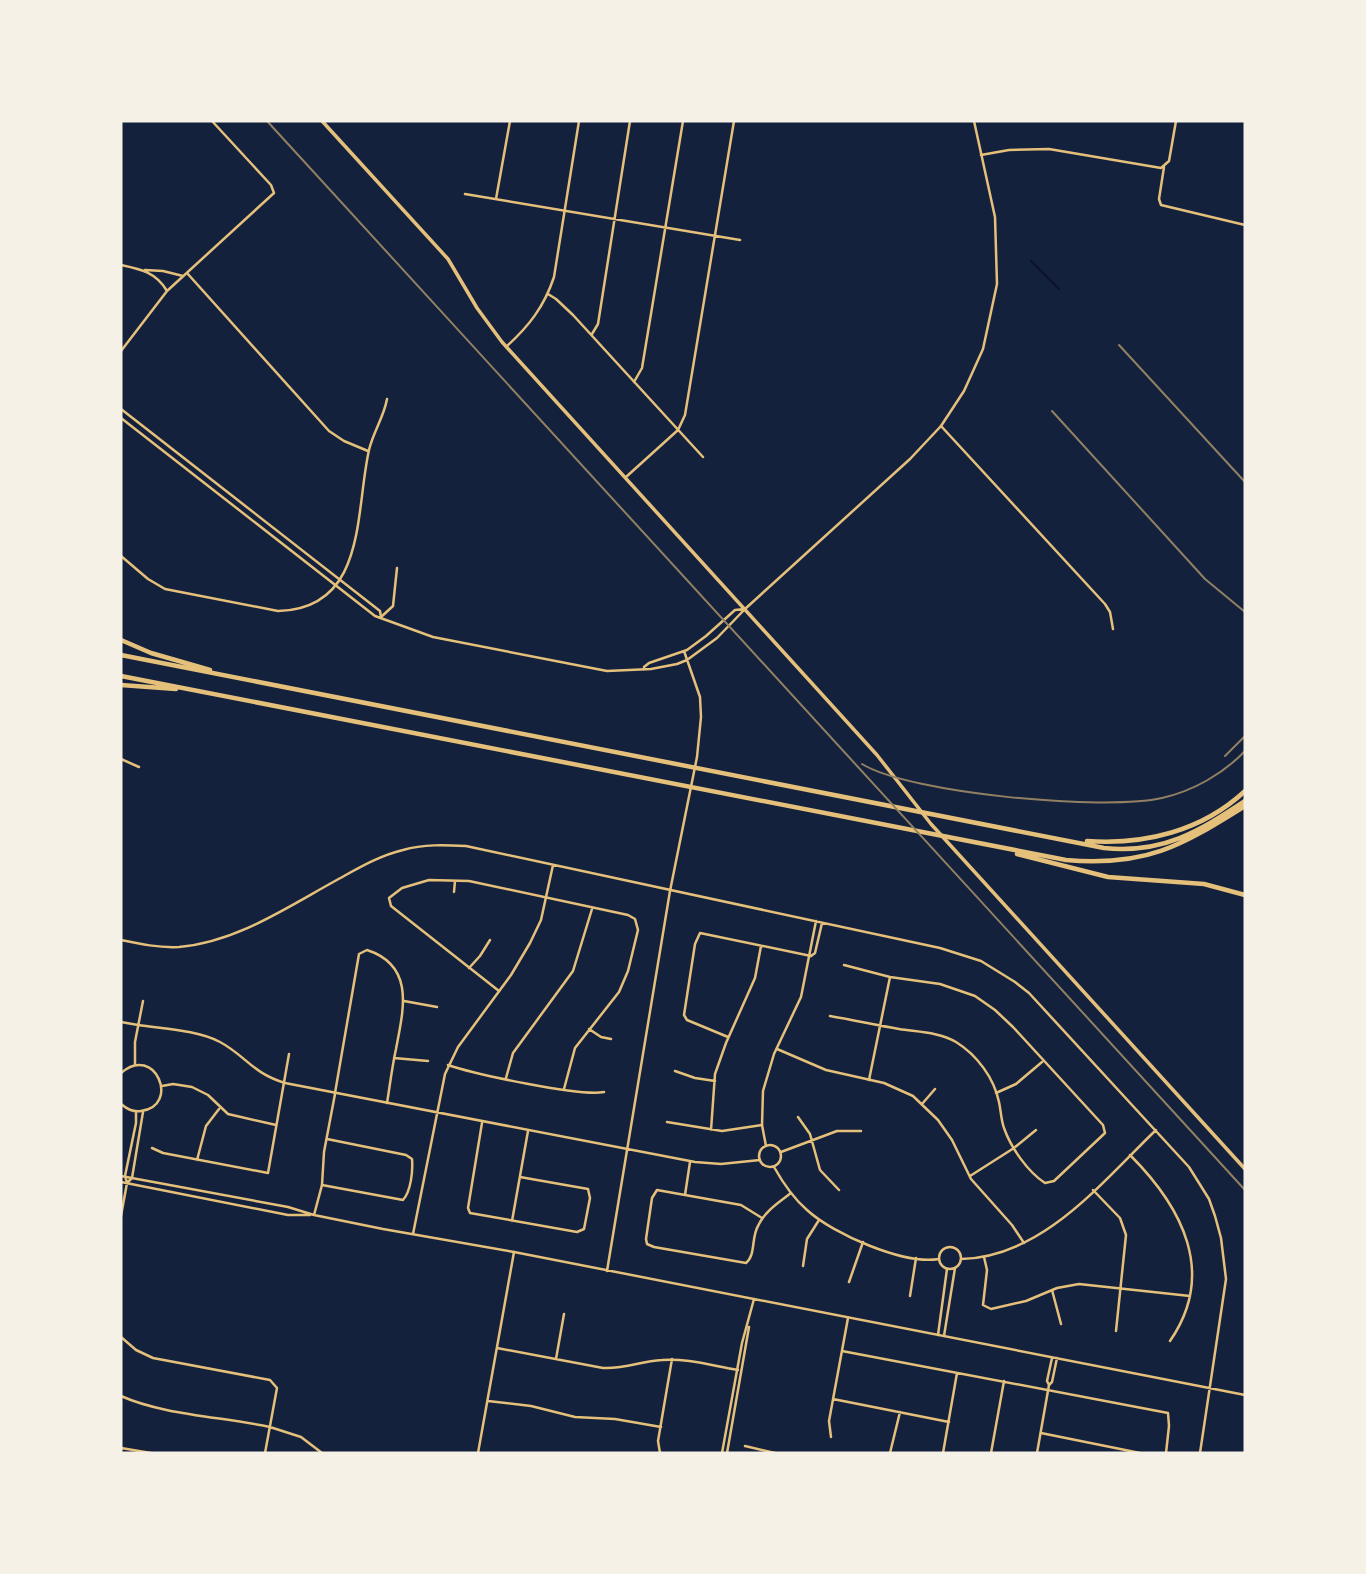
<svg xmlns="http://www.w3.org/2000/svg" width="1366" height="1574" font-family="Helvetica,sans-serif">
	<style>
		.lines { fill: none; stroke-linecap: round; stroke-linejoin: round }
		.stream { stroke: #0b132b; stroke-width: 2 }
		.minor { stroke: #e5c07b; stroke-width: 2.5 }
		.tertiary { stroke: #e5c07b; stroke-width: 2.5 }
		.secondary { stroke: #e5c07b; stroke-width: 3.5 }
		.motorway { stroke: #e5c07b; stroke-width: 4.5 }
		.rail { stroke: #918062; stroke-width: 2 }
	</style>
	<rect width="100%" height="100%" fill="#14213d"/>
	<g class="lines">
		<path class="stream" d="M 1031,261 L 1059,289"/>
		<path class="minor" d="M 1164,167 L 1159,199 L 1161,205 L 1245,225
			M 465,194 L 740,240
			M 496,199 L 510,121
			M 121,265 C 140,269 156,272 167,291
			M 145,270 L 163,271 L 183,276
			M 187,273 L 329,431 L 344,441 L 368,451
			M 548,294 L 556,299 L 573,315 L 703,457
			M 592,334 L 598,324 L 630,121
			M 121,351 L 167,291 L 274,193 L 271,185 L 212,121
			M 634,382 L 642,368 L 683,121
			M 941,426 L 1105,604 L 1110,612 L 1113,629
			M 626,477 L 678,430 L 685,415 L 734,121
			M 121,556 L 148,579 L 165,589 L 278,611 C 367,609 355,512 369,450 C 373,432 384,417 387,399
			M 381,617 L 393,606 L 397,568
			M 121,759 L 139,767
			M 454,892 L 455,881
			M 469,968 L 480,956 L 490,940
			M 499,991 L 391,906 L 389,898 L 402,888 L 429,880 L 469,881 L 628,915 L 635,919 L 638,930 L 628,971 L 619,992 L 575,1048 L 564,1089
			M 404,1001 L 437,1007
			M 830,1016 C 853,1020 876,1025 899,1029 C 918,1032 939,1032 956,1042 C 977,1055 994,1078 999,1102 C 1001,1111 1001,1120 1004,1128 C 1011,1148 1028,1172 1045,1183 L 1054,1181 L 1105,1133 L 1103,1125 L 1013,1027 L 995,1010 L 975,996 L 940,984 L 890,977 L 844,965
			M 121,1022 L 138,1025
			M 589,1029 L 601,1037 L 611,1039
			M 728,1037 L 687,1020 L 684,1015 L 695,944 L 700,933 L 811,956
			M 777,1049 L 826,1070 L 884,1083 L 913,1096 L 938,1120 L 952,1140 L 971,1179 L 1012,1225 L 1024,1243
			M 394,1058 L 428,1061
			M 135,1065 L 135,1042 L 143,1001
			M 448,1065 C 474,1074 581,1097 604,1092
			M 675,1071 L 695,1078 L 715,1081
			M 121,1073 C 155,1043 181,1106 141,1111 C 132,1112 127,1109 121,1104
			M 506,1078 L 513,1053 L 573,971 L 592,909
			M 869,1080 L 890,977
			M 162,1086 L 173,1084 L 192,1087 L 208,1095 L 228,1114 L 276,1125
			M 335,1093 L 359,954 L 367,950 C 416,966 403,1011 396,1049 C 392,1067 390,1085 387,1103
			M 996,1093 L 1016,1084 L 1042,1062
			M 922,1104 L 935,1089
			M 798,1117 L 810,1134 L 820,1170 L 839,1190
			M 667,1122 L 722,1131 L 762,1125
			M 482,1123 L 468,1208 L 470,1213 L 577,1232 L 584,1229 L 590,1198 L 588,1189 L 520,1177
			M 711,1130 L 715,1074 L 726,1043 L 755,978 L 761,946
			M 152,1148 L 163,1153 L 268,1173 L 289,1054
			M 781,1152 L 837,1131 L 861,1131
			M 1130,1155 C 1182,1207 1217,1273 1170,1341
			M 197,1160 L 206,1126 L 219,1109
			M 970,1176 L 1014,1148 L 1036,1130
			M 127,1183 L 132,1178 L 143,1112
			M 127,1183 L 125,1176 L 136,1123 L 136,1112
			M 322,1185 L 403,1200 C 411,1191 413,1171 412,1159 L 406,1155 L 327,1139
			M 1093,1190 L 1120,1218 L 1126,1235 L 1116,1331
			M 685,1195 L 690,1162
			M 762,1218 L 741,1205 L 657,1190 L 652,1198 L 646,1239 L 647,1244 L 654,1247 L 746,1263 C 756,1255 751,1238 758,1226 C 765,1211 779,1202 791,1193
			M 512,1221 L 528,1131
			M 984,1257 L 987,1270 L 983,1305 L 991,1309 L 1026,1301 L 1057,1288 L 1079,1284 L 1190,1296
			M 803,1266 L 807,1239 L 819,1220
			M 849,1282 L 863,1242
			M 1052,1290 L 1061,1324
			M 910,1296 L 916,1258
			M 938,1335 L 947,1269
			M 944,1336 L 955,1268
			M 497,1348 L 603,1368 C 627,1369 640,1361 662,1360 C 687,1358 713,1366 738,1370
			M 842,1351 L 1168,1413 L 1169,1426 L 1166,1453
			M 556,1359 L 564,1314
			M 121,1396 C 163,1415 224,1417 270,1427
			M 833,1399 L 949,1422
			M 488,1401 L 531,1406 L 575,1417 L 615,1419 L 661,1427
			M 1041,1433 L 1140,1453
			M 831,1437 L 829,1421 L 848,1318
			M 745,1446 L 775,1453
			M 121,1448 L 151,1453
			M 478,1453 L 514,1252
			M 660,1453 L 658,1441 L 672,1359
			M 890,1453 L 900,1412
			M 943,1453 L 957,1373
			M 991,1453 L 1004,1381"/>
		<path class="tertiary" d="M 981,155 L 1009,150 L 1049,149 L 1161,168 L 1169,161 L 1176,121
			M 506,347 C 529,326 544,307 554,277 L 579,121
			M 121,409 L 380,611 L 381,617
			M 121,418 L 375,616 L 433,637 L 607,671 L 651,669 L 677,664 L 687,660 L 717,638 L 745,609 L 910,459 L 941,426 L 964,391 L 983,349 L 997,284 L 995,217 L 974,121
			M 644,667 L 649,663 L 687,650 L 706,636 L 735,610 L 745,609
			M 121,940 C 140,944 159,948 179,947 C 236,942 286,908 335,881 C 357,869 378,856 403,850 C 424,844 445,845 466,846 L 940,948 L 981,961 L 1015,982 L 1029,993 L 1189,1167 L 1209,1199 L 1215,1216 L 1221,1238 L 1226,1279 L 1200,1453
			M 811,956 L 815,953 L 822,923
			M 138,1025 C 164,1029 197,1030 220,1042 C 246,1056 252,1073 285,1083 L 695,1162 L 721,1164 L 760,1160
			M759 1156a11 11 0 1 1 22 0a11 11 0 1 1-22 0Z
			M 766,1146 L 762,1125 L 763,1091 L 774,1054 L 801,997 L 816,921
			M 774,1167 C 783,1183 793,1198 807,1210 C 833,1234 904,1265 939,1259
			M 121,1176 L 288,1207 L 314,1215 L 383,1229 L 514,1252 L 1245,1395
			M 121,1182 L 288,1215 L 310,1215
			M 314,1215 L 322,1185 L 324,1152 L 335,1094
			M 121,1216 L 127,1183
			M 413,1234 L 445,1074 L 458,1047 L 511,975 L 530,943 L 541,920 L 553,865
			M939 1258a11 11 0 1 1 22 0a11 11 0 1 1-22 0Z
			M 961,1259 C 1043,1257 1101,1183 1156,1130
			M 607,1271 L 670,891 L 697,757 L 701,717 L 700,697 L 684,651
			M 121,1337 L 136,1350 L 153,1358 L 270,1380 L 277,1388 L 265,1453
			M 1049,1385 L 1047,1381 L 1052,1358
			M 270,1427 L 301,1437 L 322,1453
			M 722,1453 L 742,1343 L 754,1299
			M 727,1453 L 749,1327
			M 1037,1453 L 1049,1385 L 1052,1382 L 1057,1358"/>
		<path class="secondary" d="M 322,121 L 448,259 L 477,308 L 502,342 L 877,755 L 931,824 L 1245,1169"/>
		<path class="motorway" d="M 121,640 L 151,653 L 210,670
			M 121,655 L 1104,848 C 1163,854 1198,832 1245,801
			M 121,676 L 1066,860 C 1146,867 1181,846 1245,806
			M 121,685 L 176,689
			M 1087,841 C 1145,845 1202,831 1245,791
			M 1017,854 L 1108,877 L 1204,884 L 1245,895"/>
		<path class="rail" d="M 267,121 L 1245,1190
			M 1119,345 L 1245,482
			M 1052,411 L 1205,579 L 1245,612
			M 1225,756 L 1245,736
			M 862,764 C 911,794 1105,811 1162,798 C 1193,791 1223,774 1245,751"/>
	</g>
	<rect width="1366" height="1574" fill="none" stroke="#f6f1e7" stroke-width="245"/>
</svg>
